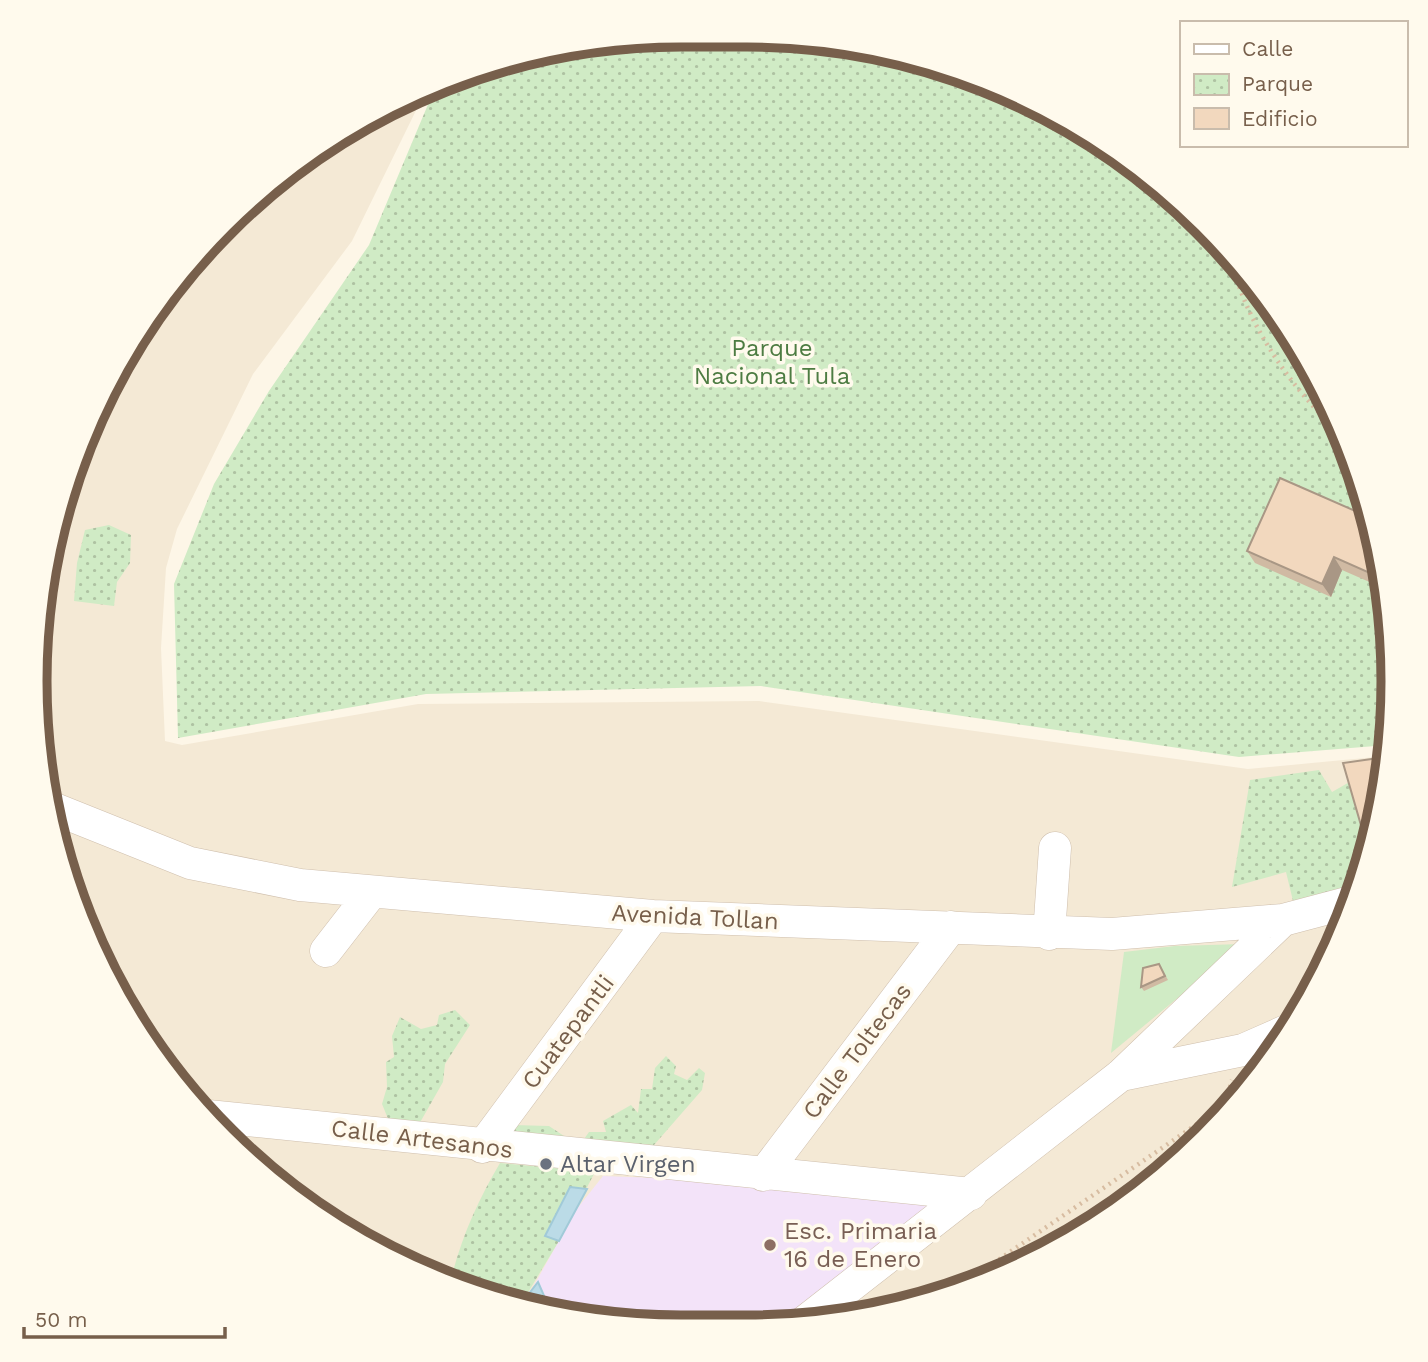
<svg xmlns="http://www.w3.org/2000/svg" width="1428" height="1362" font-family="'Work Sans',sans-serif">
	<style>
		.residential { fill: #f4e9d5 }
		.education { fill: #f3e3f9 }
		.green { fill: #d0ebc5 }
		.park { fill: url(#park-dots) }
		.water { fill: #bbdbe7; stroke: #a1cad8; stroke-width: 2 }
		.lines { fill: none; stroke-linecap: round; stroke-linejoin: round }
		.minor-casing { stroke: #cfbfad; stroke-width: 33 }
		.path { stroke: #d7bca1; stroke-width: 4.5; stroke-dasharray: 2 5; stroke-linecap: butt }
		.minor { stroke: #fff; stroke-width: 32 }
		.wall { fill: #d0baa3 }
		.shaded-wall { fill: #a99785 }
		.building { fill: #f2d8be; stroke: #a99785; stroke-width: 2 }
		.worship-dot { fill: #6b7280; stroke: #fffaed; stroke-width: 2.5 }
		.education-dot { fill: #8d6e63; stroke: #fffaed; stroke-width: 2.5 }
		.labels { text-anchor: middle; stroke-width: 7; stroke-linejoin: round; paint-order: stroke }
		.park-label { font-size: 24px; fill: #4d7c42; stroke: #fffaed }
		.street-label { font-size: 24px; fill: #775f4b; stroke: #fffaed }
		.worship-label { font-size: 24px; fill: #5b616d; stroke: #fffaed; text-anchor: start }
		.education-label { font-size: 24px; fill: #785e54; stroke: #fffaed; text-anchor: start }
		.rim { fill: none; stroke: #775f4b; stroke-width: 9 }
	</style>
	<defs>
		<pattern id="park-dots" width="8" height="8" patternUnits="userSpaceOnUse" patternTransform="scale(1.75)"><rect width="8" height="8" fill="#d0ebc5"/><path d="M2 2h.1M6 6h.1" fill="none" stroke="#aec2a2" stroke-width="1.8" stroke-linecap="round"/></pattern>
	</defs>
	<rect width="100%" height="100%" fill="#fdf6e7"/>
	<path class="residential" d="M 427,88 L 352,241 L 253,374 L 177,529 L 166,568 L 161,648 L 165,741 L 182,745 L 418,704 L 759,701 L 1248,769 L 1386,756 L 1371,849 L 1326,967 L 1259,1075 L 1173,1167 L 1070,1241 L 954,1293 L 831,1322 L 681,1327 L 555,1315 L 433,1278 L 322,1218 L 224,1138 L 122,1004 L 69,888 L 40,765 L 36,638 L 69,474 L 122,358 L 196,255 L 288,168 Z"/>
	<path class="education" d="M 603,1176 L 656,1178 L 943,1207 L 785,1323 L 678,1327 L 555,1315 L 527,1306 L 532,1289 L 576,1210 Z"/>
	<path class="green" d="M 1243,944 L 1111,1053 L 1124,952 L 1175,946 Z"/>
	<path class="park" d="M 790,36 L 915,57 L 1033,102 L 1141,169 L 1233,255 L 1307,358 L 1359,474 L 1388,597 L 1392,724 L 1388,745 L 1239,757 L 761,686 L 426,694 L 178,738 L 174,584 L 214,484 L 269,391 L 369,245 L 437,83 L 555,47 Z
		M 109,525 L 131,535 L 130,563 L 117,582 L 114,606 L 74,601 L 77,563 L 85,530 Z
		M 1319,770 L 1332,792 L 1353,780 L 1367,860 L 1357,884 L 1294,905 L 1286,872 L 1232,887 L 1250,780 Z
		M 455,1010 L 470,1025 L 445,1064 L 443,1082 L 418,1126 L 391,1126 L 382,1104 L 387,1087 L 386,1062 L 394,1057 L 392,1036 L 400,1017 L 421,1029 L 437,1025 L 439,1015 Z
		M 666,1056 L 676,1066 L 674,1074 L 687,1080 L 699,1068 L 705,1073 L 702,1090 L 654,1145 L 634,1144 L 620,1157 L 498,1140 L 513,1125 L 549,1126 L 579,1146 L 589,1132 L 606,1132 L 603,1121 L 631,1105 L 638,1113 L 641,1089 L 652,1089 L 655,1068 Z
		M 500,1163 L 595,1172 L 559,1241 L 521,1304 L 450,1283 C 461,1238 477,1202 500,1163 Z"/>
	<path class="water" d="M 1199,1139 C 1153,1188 1092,1230 1031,1258 Z
		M 570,1187 L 587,1189 L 559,1241 L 545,1236 Z
		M 538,1282 L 552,1314 L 521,1304 Z"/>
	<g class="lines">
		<defs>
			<path id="minor" d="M 50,807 L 190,863 L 300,885 L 653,916 L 1112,934 L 1283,920 L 1351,902
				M 1049,934 L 1055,848
				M 326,951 L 371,893
				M 1121,1075 L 1243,1050 L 1286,1031
				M 208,1116 L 971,1194
				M 482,1147 L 653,916
				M 763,1175 L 951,927
				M 803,1323 L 1121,1075 L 1283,920"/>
		</defs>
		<use href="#minor" class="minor-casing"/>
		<path class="path" d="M 1230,253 C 1241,313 1285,381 1330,423 L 1336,423
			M 1222,1114 L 1232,1080
			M 947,1295 L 1241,1094"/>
		<use href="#minor" class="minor"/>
	</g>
	<path class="wall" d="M 1369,517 L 1384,581 L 1381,587 L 1342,570 L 1331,597 L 1255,563 L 1247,551 Z
		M 1159,964 L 1168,980 L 1144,991 L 1141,987 Z"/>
	<path class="shaded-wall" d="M 1334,557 L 1342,570 L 1331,597 L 1322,584 Z
		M 1379,560 L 1384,581 L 1381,587 L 1372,574 Z"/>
	<path class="building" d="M 1280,478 L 1369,517 L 1379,560 L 1372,574 L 1334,557 L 1322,584 L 1247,551 Z
		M 1386,757 L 1371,849 L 1369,853 L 1343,763 Z
		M 1159,964 L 1165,976 L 1141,987 L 1143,968 Z"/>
	<circle class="worship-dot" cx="546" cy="1164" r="7"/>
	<circle class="education-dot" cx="770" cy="1245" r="7"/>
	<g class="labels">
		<g class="park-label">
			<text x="772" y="356">Parque<tspan x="772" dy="28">Nacional Tula</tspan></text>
		</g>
		<g class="street-label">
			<text transform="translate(695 917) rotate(3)" y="8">Avenida Tollan</text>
			<text transform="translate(568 1032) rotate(-53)" y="8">Cuatepantli</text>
			<text transform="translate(857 1051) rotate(-53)" y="8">Calle Toltecas</text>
			<text transform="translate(422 1139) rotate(7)" y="8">Calle Artesanos</text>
		</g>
		<g class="worship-label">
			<text x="560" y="1172">Altar Virgen</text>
		</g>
		<g class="education-label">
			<text x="784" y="1239">Esc. Primaria<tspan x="784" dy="28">16 de Enero</tspan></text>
		</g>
	</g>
	<path d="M0 0H1428V1362H0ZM681 47H747A634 634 0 0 1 1381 681V681A634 634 0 0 1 747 1315H681A634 634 0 0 1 47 681V681A634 634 0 0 1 681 47Z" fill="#fffaed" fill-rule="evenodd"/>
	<path class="rim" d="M681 47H747A634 634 0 0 1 1381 681V681A634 634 0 0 1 747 1315H681A634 634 0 0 1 47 681V681A634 634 0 0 1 681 47Z"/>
	<rect x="1180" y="21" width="228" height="126" fill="#fffaed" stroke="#c9bcac" stroke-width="2"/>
	<rect x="1194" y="44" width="35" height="10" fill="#ffffff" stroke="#c9bcac" stroke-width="2"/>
	<text x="1242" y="56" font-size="21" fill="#775f4b">Calle</text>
	<rect x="1194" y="74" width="35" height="21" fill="url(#park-dots)" stroke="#c9bcac" stroke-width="2"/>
	<text x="1242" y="91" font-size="21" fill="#775f4b">Parque</text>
	<rect x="1194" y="108" width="35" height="21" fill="#f2d8be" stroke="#c9bcac" stroke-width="2"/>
	<text x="1242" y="126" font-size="21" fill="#775f4b">Edificio</text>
	<path d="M24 1327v10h201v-10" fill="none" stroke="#775f4b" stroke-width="3.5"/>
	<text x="35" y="1327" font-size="21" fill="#775f4b" stroke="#fffaed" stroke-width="5" paint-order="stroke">50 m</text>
</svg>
